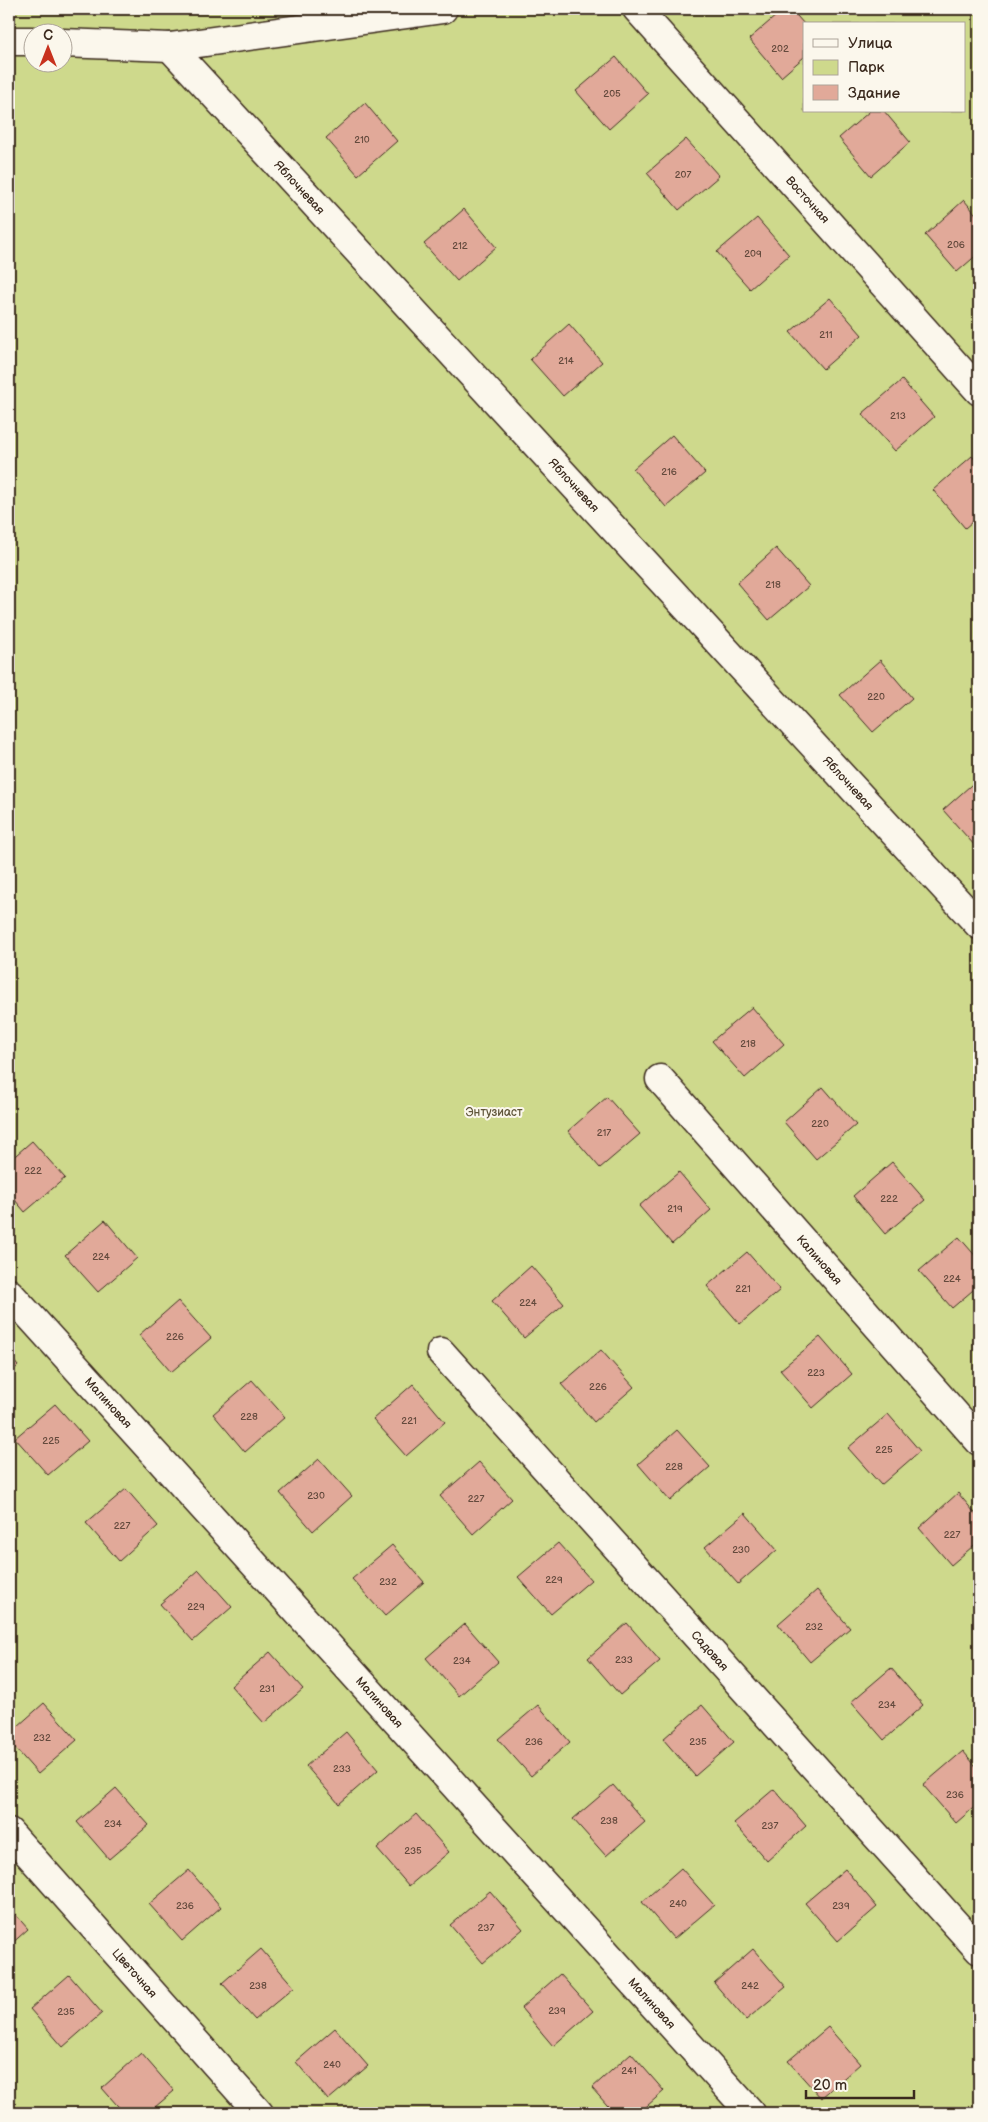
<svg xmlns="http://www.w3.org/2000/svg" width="988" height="2122" font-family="'Balsamiq Sans',sans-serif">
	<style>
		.green { fill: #ced98c; stroke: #848255; fill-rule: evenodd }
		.building { fill: #e1a999; stroke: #3b2a1e }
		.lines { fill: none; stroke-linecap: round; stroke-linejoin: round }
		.minor-casing { stroke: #3b2a1e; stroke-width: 31 }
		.minor { stroke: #fbf7ec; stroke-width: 28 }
		.labels { text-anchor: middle; stroke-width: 4; stroke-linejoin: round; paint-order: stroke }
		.number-label { font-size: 10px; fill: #644a3d }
		.street-label { font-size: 12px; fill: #3b2a1e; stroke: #fbf7ec }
		.park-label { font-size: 12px; fill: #60563a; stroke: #fbf7ec }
	</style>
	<rect width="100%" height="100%" fill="#f3e0d3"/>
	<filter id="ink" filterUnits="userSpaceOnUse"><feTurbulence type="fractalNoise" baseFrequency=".02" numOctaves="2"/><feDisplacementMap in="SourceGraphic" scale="10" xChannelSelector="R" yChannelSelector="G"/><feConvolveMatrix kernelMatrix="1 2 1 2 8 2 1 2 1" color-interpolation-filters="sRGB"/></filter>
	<g filter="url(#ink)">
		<path class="green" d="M 9,9 L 979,9 L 979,2113 L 9,2113 ZM 804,24 L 964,24 L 964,111 L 804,111 ZM 32,32 L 62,32 L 62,62 L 32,62 Z"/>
		<path class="building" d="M 784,9 L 791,9 L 804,24 L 804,57 L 781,77 L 749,39 Z
			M 616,57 L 648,94 L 609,129 L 576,91 Z
			M 365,103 L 397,141 L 358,175 L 326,138 Z
			M 870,111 L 884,111 L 910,142 L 871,176 L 839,138 Z
			M 686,139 L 719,176 L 679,210 L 647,173 Z
			M 964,200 L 979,218 L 979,253 L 957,272 L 925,235 Z
			M 464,209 L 496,247 L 457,281 L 424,244 Z
			M 757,218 L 789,255 L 750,289 L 717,252 Z
			M 830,298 L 862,335 L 823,369 L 790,332 Z
			M 569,324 L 602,362 L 563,396 L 530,359 Z
			M 902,380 L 934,417 L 895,451 L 862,414 Z
			M 672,435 L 705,473 L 666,507 L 633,469 Z
			M 972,456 L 979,464 L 979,516 L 965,528 L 933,490 Z
			M 776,548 L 809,586 L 769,620 L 737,583 Z
			M 880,660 L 912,698 L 873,732 L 840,695 Z
			M 979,778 L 979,844 L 976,847 L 943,810 Z
			M 752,1007 L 784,1044 L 745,1078 L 712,1041 Z
			M 823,1087 L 856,1125 L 816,1159 L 784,1122 Z
			M 607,1097 L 640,1134 L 600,1168 L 568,1131 Z
			M 32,1141 L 65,1178 L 25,1212 L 9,1193 L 9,1161 Z
			M 892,1162 L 925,1200 L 885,1234 L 853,1196 Z
			M 679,1172 L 711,1210 L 672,1244 L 639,1206 Z
			M 105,1220 L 137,1258 L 98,1292 L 65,1255 Z
			M 959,1237 L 979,1260 L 979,1285 L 952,1308 L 919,1271 Z
			M 747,1252 L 780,1290 L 740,1324 L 707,1286 Z
			M 531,1266 L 564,1304 L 524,1338 L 492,1301 Z
			M 178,1301 L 211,1338 L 171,1372 L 139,1335 Z
			M 820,1337 L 852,1374 L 813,1408 L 780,1370 Z
			M 601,1350 L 634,1387 L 594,1422 L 561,1384 Z
			M 9,1355 L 18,1366 L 9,1374 Z
			M 252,1380 L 285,1417 L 245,1452 L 213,1414 Z
			M 413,1384 L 445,1422 L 406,1456 L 373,1419 Z
			M 55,1404 L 88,1441 L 48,1475 L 15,1438 Z
			M 888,1414 L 920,1451 L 881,1485 L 848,1448 Z
			M 677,1430 L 710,1467 L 670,1501 L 638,1464 Z
			M 319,1459 L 352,1496 L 313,1531 L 280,1493 Z
			M 479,1462 L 512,1499 L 473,1534 L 440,1496 Z
			M 126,1489 L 158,1526 L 119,1561 L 86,1523 Z
			M 958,1493 L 979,1518 L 979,1541 L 951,1565 L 919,1528 Z
			M 745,1513 L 777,1550 L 738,1584 L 705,1547 Z
			M 558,1543 L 591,1580 L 551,1614 L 518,1577 Z
			M 392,1545 L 424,1582 L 385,1616 L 352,1579 Z
			M 199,1570 L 232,1607 L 193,1641 L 160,1604 Z
			M 817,1590 L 850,1628 L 810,1662 L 778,1624 Z
			M 627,1623 L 660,1661 L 620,1695 L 588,1658 Z
			M 465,1624 L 498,1662 L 459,1696 L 426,1658 Z
			M 270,1652 L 303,1689 L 264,1723 L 231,1686 Z
			M 891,1668 L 923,1705 L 884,1740 L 851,1702 Z
			M 44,1703 L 77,1740 L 38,1774 L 9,1741 L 9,1734 Z
			M 538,1705 L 570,1742 L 531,1776 L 498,1739 Z
			M 702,1705 L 734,1742 L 695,1776 L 663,1739 Z
			M 346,1732 L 378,1770 L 339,1804 L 306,1766 Z
			M 963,1751 L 979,1770 L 979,1803 L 956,1823 L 923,1785 Z
			M 613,1785 L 645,1822 L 606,1856 L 573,1819 Z
			M 116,1788 L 149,1825 L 109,1859 L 77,1822 Z
			M 774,1789 L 806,1826 L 767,1861 L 734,1823 Z
			M 416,1814 L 449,1852 L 409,1886 L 377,1849 Z
			M 681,1868 L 714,1905 L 674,1939 L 642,1902 Z
			M 845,1869 L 877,1907 L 838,1941 L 805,1903 Z
			M 189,1870 L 221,1907 L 182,1941 L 149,1904 Z
			M 490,1891 L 523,1929 L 483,1963 L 450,1925 Z
			M 9,1907 L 28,1929 L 9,1946 Z
			M 261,1949 L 294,1987 L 255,2020 L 222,1983 Z
			M 753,1949 L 786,1987 L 746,2020 L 714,1983 Z
			M 560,1974 L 593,2011 L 553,2046 L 521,2008 Z
			M 69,1975 L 102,2013 L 63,2047 L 30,2009 Z
			M 828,2027 L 860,2064 L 821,2098 L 788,2061 Z
			M 335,2028 L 368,2066 L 328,2100 L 296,2062 Z
			M 141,2053 L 174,2091 L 148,2113 L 124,2113 L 102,2088 Z
			M 631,2053 L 664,2091 L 639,2113 L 614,2113 L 592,2088 Z"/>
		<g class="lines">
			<defs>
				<g id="minor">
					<path id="s1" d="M 637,9 L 979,391"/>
					<path d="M 9,41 L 32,41"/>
					<path d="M 62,43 L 170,47 L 443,9"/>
					<path id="s2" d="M 170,47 L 979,925"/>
					<path id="s3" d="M 660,1079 L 979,1441"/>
					<path id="s4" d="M 9,1293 L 751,2113"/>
					<path id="s5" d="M 441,1352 L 979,1950"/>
					<path id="s6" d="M 9,1832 L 259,2113"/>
				</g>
			</defs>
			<use href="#minor" class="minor-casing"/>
			<use href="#minor" class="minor"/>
		</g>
	</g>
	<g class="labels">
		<g class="number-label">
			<text x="780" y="52">202</text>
			<text x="612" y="97">205</text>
			<text x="362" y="143">210</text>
			<text x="683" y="178">207</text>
			<text x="956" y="248">206</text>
			<text x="460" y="249">212</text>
			<text x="753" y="257">209</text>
			<text x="826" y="338">211</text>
			<text x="566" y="364">214</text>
			<text x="898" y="419">213</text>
			<text x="669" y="475">216</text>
			<text x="773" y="588">218</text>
			<text x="876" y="700">220</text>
			<text x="748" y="1047">218</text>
			<text x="820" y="1127">220</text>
			<text x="604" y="1136">217</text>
			<text x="33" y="1174">222</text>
			<text x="889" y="1202">222</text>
			<text x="675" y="1212">219</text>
			<text x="101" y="1260">224</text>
			<text x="952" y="1282">224</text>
			<text x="743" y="1292">221</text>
			<text x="528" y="1306">224</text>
			<text x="175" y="1340">226</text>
			<text x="816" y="1376">223</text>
			<text x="598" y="1390">226</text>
			<text x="249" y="1420">228</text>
			<text x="409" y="1424">221</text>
			<text x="51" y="1444">225</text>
			<text x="884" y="1453">225</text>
			<text x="674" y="1470">228</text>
			<text x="316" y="1499">230</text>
			<text x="476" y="1502">227</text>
			<text x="122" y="1529">227</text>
			<text x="952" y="1538">227</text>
			<text x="741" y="1553">230</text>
			<text x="554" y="1583">229</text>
			<text x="388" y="1585">232</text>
			<text x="196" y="1610">229</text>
			<text x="814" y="1630">232</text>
			<text x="624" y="1663">233</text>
			<text x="462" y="1664">234</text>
			<text x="267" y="1692">231</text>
			<text x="887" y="1708">234</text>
			<text x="42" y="1741">232</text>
			<text x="534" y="1745">236</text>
			<text x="698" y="1745">235</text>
			<text x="342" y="1772">233</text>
			<text x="955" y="1798">236</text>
			<text x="609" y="1824">238</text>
			<text x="113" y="1827">234</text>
			<text x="770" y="1829">237</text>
			<text x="413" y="1854">235</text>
			<text x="678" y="1907">240</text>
			<text x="185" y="1909">236</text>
			<text x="841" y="1909">239</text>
			<text x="486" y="1931">237</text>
			<text x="258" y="1989">238</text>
			<text x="750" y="1989">242</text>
			<text x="557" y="2014">239</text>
			<text x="66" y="2015">235</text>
			<text x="332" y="2068">240</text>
			<text x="629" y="2074">241</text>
		</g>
		<g class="street-label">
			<text dy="4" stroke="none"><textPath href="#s2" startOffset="191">Яблочневая</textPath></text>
			<text dy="4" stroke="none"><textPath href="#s1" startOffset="256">Восточная</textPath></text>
			<text dy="4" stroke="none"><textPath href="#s2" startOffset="596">Яблочневая</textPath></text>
			<text dy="4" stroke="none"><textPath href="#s2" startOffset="1001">Яблочневая</textPath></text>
			<text dy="4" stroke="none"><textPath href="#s3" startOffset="241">Калиновая</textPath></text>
			<text dy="4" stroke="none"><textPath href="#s4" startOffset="148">Малиновая</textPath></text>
			<text dy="4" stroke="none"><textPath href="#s5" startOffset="402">Садовая</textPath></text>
			<text dy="4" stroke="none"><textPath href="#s4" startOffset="552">Малиновая</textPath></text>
			<text dy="4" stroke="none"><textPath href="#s6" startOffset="189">Цветочная</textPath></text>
			<text dy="4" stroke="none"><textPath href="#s4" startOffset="958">Малиновая</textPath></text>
		</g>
		<g class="park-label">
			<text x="494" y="1116">Энтузиаст</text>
		</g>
	</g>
	<rect width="988" height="2122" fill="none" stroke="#fbf7ec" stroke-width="30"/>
	<rect x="15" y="15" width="958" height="2092" fill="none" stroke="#3b2a1e" stroke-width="2" filter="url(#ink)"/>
	<rect x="803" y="22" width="162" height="90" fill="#fbf7ec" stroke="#aea59a"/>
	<rect x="813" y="39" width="25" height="8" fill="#fbf7ec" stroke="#aea59a"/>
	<text x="848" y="48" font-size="15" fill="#3b2a1e">Улица</text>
	<rect x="813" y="60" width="25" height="15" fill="#ced98c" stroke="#aea59a"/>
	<text x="848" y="72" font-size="15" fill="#3b2a1e">Парк</text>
	<rect x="813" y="85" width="25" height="15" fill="#e1a999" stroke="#aea59a"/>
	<text x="848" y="98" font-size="15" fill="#3b2a1e">Здание</text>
	<g transform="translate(48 48)"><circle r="24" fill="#fbf7ec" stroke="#aea59a"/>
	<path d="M0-4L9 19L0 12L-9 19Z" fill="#c8321e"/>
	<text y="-8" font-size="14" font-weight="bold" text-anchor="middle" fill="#3b2a1e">С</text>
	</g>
	<path d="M806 2090v8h108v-8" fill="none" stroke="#3b2a1e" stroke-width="2.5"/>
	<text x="813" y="2090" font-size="15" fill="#3b2a1e" stroke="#fbf7ec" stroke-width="4" paint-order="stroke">20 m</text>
</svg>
